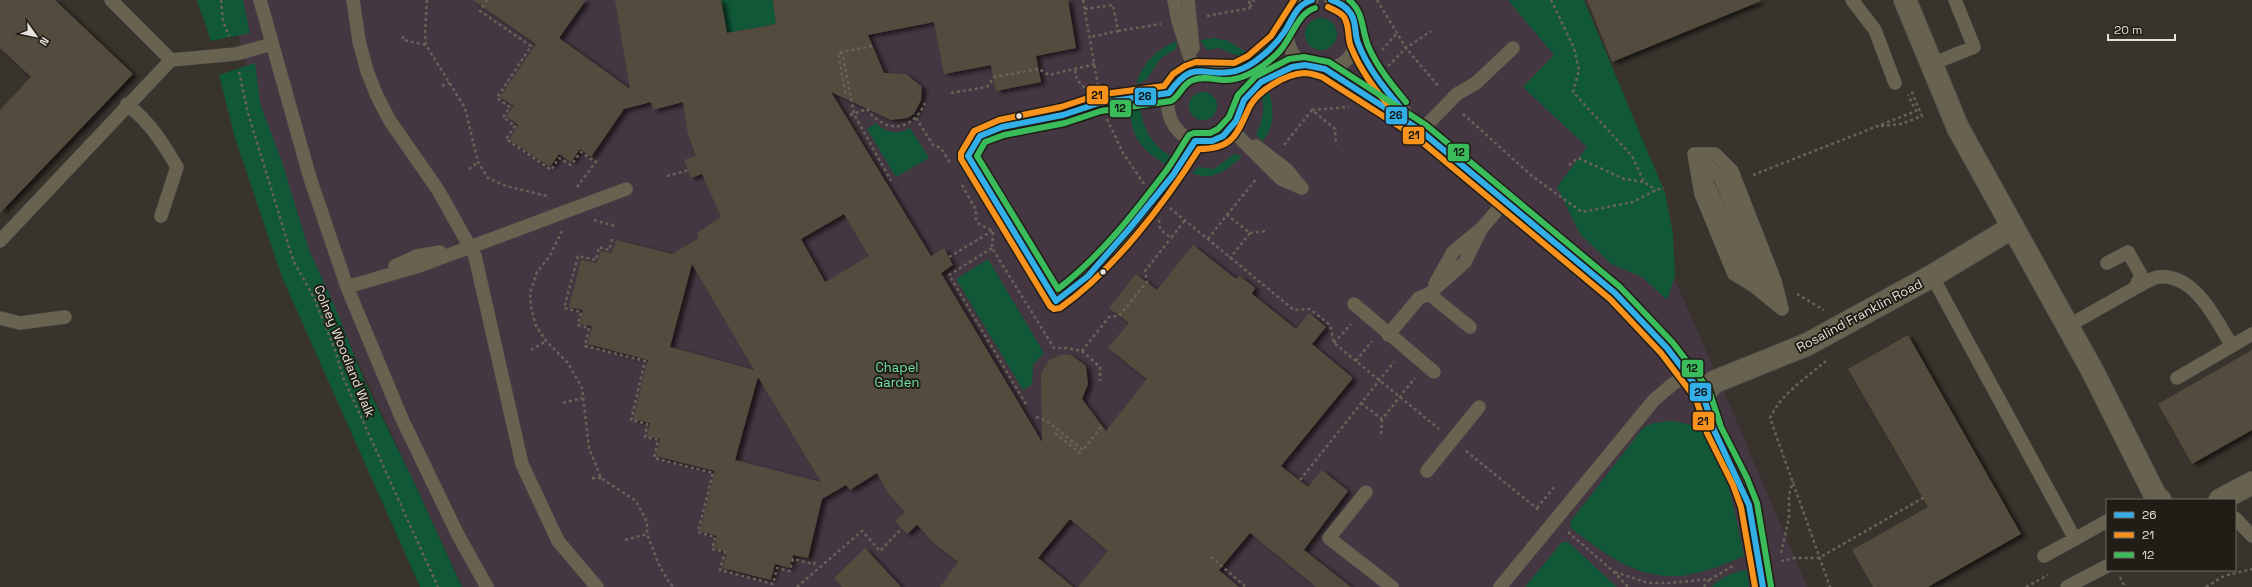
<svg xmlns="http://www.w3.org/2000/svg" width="2252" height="587" font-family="'Space Grotesk',sans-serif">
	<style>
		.medical { fill: #453742 }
		.green { fill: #105838 }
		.building { fill: #534c3c; fill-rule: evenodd; filter: url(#shadow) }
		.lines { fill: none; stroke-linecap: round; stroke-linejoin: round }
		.lane-casing { stroke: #534f49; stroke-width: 14 }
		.street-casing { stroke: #534f49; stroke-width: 24 }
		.path { stroke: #676357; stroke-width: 2.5; stroke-dasharray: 3 3; stroke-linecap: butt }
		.lane { stroke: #686351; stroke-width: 13 }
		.street { stroke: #686351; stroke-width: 22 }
		.bus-1-casing { stroke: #201d17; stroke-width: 9 }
		.bus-2-casing { stroke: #201d17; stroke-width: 9 }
		.bus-3-casing { stroke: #201d17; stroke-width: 9 }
		.bus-1 { stroke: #33afe8; stroke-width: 6 }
		.bus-2 { stroke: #f7931d; stroke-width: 6 }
		.bus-3 { stroke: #3bbc5b; stroke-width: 6 }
		.bus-dot { fill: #e6e1da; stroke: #201d17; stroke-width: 1.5 }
		.labels { text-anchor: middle; stroke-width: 4; stroke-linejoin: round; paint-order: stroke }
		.street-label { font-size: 13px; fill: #e6e1da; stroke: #201d17 }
		.park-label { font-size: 13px; fill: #71e3a6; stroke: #201d17 }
		.line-badge { stroke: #201d17; stroke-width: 1.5 }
		.pale-badge-label { font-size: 11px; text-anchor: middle; font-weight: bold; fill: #111 }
	</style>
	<defs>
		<filter id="shadow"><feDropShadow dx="4.5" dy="2.5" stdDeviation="2" flood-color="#0009"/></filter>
	</defs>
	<rect width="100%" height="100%" fill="#38332c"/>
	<path class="medical" d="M 229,0 L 1539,0 L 1622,159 L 1734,415 L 1807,587 L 463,587 L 277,187 Z"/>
	<path class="green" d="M 197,0 L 243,0 L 250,33 L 211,41 Z
		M 721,0 L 773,0 L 776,24 L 727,33 Z
		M 1508,0 L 1584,0 L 1665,193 L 1673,234 L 1675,276 L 1667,300 L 1642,277 L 1611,264 L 1580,234 L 1557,187 L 1587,147 L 1523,87 L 1554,55 Z
		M1305 34a16 16 0 1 1 32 0a16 16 0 1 1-32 0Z
		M 1215,38 L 1228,41 L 1246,52 L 1238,56 L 1219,48 L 1207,50 L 1200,40 Z
		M 1177,41 L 1176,49 L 1161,58 L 1146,80 L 1136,84 C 1142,64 1157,49 1177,41 Z
		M 255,63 L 260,103 L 282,162 L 309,250 L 333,302 L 365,382 L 414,482 L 462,587 L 420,587 L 282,277 L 235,138 L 219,75 Z
		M1189 106a14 14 0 1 1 28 0a14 14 0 1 1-28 0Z
		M 1269,92 C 1274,107 1275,129 1262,141 L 1256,134 C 1262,124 1265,110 1262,98 Z
		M 1140,107 C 1143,130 1153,147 1174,158 L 1168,166 C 1145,152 1129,138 1131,109 Z
		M 876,123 C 885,133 899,135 910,128 L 929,158 L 896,177 L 867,129 Z
		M 1234,154 L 1242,156 C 1228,170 1212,182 1192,173 L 1198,167 L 1214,169 Z
		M 988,259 L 1044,353 L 1033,365 L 1032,384 L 1023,390 L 956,279 Z
		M 1669,421 C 1681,422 1694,424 1703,432 C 1726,455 1737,524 1744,556 C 1730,562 1716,568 1701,572 C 1647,587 1611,559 1571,528 L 1570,522 L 1643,428 L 1653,423 Z
		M 1562,542 L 1568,542 L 1617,587 L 1525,587 Z
		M 1747,570 L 1749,587 L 1711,587 C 1722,577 1732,572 1747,570 Z"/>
	<path class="building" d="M 0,0 L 55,0 L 133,74 L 0,213 L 0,110 L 31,77 L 0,48 Z
		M 473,0 L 586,0 L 559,38 L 630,89 L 615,0 L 721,0 L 727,33 L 776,24 L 773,0 L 1068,0 L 1076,48 L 1036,56 L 1041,82 L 996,91 L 991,65 L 944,74 L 934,22 L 868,35 L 884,73 L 906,74 L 922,87 L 921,100 L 914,114 L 907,118 L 891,120 L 831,92 L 931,256 L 944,248 L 953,265 L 941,273 L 1042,442 L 1041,374 L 1049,360 L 1063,354 L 1071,355 L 1086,366 L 1088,384 L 1082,399 L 1106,431 L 1147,379 L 1108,348 L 1129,323 L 1109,308 L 1136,274 L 1157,290 L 1193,245 L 1236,279 L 1240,276 L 1255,288 L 1252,294 L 1296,329 L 1309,313 L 1326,327 L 1312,344 L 1353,378 L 1281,466 L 1308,487 L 1322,470 L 1348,491 L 1304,550 L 1351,587 L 1316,587 L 1250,533 L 1219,570 L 1239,587 L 1078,587 L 1108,551 L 1070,519 L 1038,558 L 1073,587 L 940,587 L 958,562 L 935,544 L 917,525 L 907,534 L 895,521 L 905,512 L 888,493 L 877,473 L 850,490 L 846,485 L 822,499 L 808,558 L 793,555 L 789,568 L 775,564 L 771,580 L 723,568 L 727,552 L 714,548 L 717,536 L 700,531 L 715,471 L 656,456 L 660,439 L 647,436 L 650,423 L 633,419 L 648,360 L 588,344 L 592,326 L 580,324 L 583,310 L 569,307 L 581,260 L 597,263 L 601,251 L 612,253 L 616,240 L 672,254 L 699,238 L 697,233 L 721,217 L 702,174 L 691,178 L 684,160 L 696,156 L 688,134 L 683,102 L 653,110 L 651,102 L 624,109 L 591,157 L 580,149 L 571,162 L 559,154 L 550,167 L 509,140 L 519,125 L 506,116 L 514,106 L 500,97 L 536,44 ZM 844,214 L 869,256 L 825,282 L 801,239 ZM 692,264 L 754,370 L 670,347 ZM 758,377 L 821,482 L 735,460 Z
		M 1587,0 L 1760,0 L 1761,1 L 1612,62 Z
		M 1908,335 L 2021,534 L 1928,587 L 1873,587 L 1852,550 L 1928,507 L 1848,369 Z
		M 2252,350 L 2252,430 L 2192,464 L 2158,404 Z
		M 865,548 L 901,587 L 842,587 L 834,578 Z"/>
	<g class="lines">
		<defs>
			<path id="lane" d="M 111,0 L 171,60 L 236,54 L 272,44
				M 260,0 L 310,178 L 347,287 L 402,419 L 458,535 L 487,587
				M 353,0 L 359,41 L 367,71 L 377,96 L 390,121 L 438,190 L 475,256 L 522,464 L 558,541 L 597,587
				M 1174,0 L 1178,21 L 1194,70
				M 1188,0 L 1193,48
				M 1312,0 C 1271,11 1284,73 1325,69 C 1365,66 1367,12 1331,0
				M 1852,0 L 1875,30 L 1895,83
				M 1286,30 C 1275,44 1261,61 1243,68 C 1220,77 1191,59 1174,85 C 1156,111 1180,149 1212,141 C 1236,135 1234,117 1244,100 C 1255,79 1283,68 1305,65
				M 1357,41 L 1375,78 L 1411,119
				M 1932,64 L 1974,47 L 1955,0
				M 1325,69 L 1421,131 L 1615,293 L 1667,348 L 1703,395
				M 1169,93 L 1099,103 L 1063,115 L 1002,127 L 980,136 L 968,156 L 1056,301 L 1088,276 L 1130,228 L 1173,175 L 1195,141
				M 127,104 C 151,124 161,140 177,167 L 161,216
				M 1231,129 L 1281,179 L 1302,188
				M 1421,131 L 1457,94 L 1476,83 L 1513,48
				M 1256,146 L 1287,170 L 1300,186
				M 1694,154 L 1715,154 L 1732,171 L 1775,281 L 1782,309
				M 1694,154 L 1701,194 L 1734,274 L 1754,286 L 1782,309
				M 1694,154 L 1720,177 L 1769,296
				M 1701,170 L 1754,286
				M 0,241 L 171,60
				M 395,266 L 417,256 L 440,252
				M 1932,276 L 2075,539 L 2044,556
				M 1435,284 L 1453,252 L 1482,228 L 1505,201
				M 347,287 L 422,265 L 626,189
				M 2135,288 C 2142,285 2151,278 2158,277 C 2195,273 2216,320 2232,346 L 2177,378
				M 1429,294 L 1470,327
				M 1354,304 L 1434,372
				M 0,318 L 20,323 L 65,317
				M 2068,326 L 2135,288 L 2141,275 L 2128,252 L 2107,263
				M 1388,335 L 1419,298 L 1429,294 L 1465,262 L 1482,228
				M 2232,346 L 2252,334
				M 1427,471 L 1479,407
				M 1366,492 L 1329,538 L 1392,587
				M 2235,518 L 2252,536
				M 2075,539 L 2107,521
				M 1500,587 L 1654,400 L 1674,383 L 1688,376
				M 2067,587 L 2107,566"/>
			<path id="street" d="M 1905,0 L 1958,128 L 2092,370 L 2155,495 L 2160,500
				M 2220,500 L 2252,483
				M 1763,587 L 1749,505 L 1740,482 L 1714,430 L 1703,395 L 1714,382 L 1808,344 L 1932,276 L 2013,227"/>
		</defs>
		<use href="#lane" class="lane-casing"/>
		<use href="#street" class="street-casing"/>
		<path class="path" d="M 221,0 L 223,21 L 229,36
			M 427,0 L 425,33 L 426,45 L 465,108 L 478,162 L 488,178 L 506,186 L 547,196 L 548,199
			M 487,0 L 480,11 L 531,46 L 497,98 L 510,107 L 503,117 L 515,126 L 506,139 L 551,170 L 559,158 L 571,165 L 581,152 L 595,162
			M 1083,0 L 1098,86
			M 1377,0 L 1406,48 L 1439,87
			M 1551,0 L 1574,48 L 1579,70 L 1573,92 L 1632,156 L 1644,182
			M 1250,7 L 1254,0
			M 1085,9 L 1113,5 L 1118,31 L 1091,37
			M 1207,16 L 1250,8 L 1249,0
			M 1118,31 L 1161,24
			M 403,36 L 403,40 L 426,45
			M 872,46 L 842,52 L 854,114 L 891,181
			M 1382,50 L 1398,32
			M 842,52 L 838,53 L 846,96
			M 1388,66 L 1406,48 L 1431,31
			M 1075,70 L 1077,80 L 1085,88
			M 239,72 L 248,113 L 293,260 L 314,298 L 335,350 L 343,377 L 438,587
			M 442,86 L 449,83
			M 951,93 L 987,87 L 994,77 L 1039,69 L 1049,75 L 1095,64
			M 1312,110 L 1349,107
			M 1463,114 L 1532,176 L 1582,212 L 1633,202 L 1656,190 L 1664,188
			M 850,115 L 867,109 C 885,134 912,132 925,103
			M 916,118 L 933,145 L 941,148 L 950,163
			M 1107,119 L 1123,153 L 1144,184
			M 1881,126 L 1901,124 L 1922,116 L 1911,90
			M 1284,145 L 1312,110 L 1335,129 L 1336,145
			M 1569,165 L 1578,158 L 1624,179 L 1644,182 L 1656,190
			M 469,169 L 478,162
			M 1753,175 L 1916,111 L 1908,95
			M 667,176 L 689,170
			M 962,185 L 976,210 L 976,219 L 979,224 L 993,231 L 992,248 L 1054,348 L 1067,348 L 1082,351 L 1109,317 L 1119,316 L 1147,282 L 1145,271 L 1171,238
			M 577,187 L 597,160
			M 1170,208 L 1294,310 L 1310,309 L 1330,325 L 1334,343 L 1439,429
			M 1227,215 L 1257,178
			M 594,220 L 615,226
			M 1159,220 L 1160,229 L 1171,238 L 1185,220
			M 562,231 L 549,257 L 537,272 L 530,293 L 531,308 L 536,326 L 546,341 L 568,363 L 582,388 L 589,448 L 601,478 L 636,501 L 647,522 L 647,534 L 659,565 L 670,584 L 675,587
			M 1250,233 L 1266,231
			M 612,239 L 609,250 L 599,247 L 596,260 L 578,256 L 564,308 L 581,312 L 578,325 L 589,328 L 585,346 L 645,361 L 631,420 L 647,424 L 645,437 L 658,440 L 654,458 L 713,473 L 698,532 L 715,537 L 712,549 L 725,552 L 720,570 L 773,584 L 777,568 L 790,571 L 793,559 L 814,564 L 815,560
			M 1208,239 L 1227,215 L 1250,233 L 1230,258
			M 992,248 L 949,275 L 1026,404
			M 949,257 L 992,231
			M 1797,294 L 1824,310
			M 1334,343 L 1351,324
			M 531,350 L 546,341
			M 1082,351 L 1100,367 L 1100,381
			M 1356,361 L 1372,341
			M 1826,361 C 1806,378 1781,394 1770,418 L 1830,587
			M 563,403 L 582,398
			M 1361,403 L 1382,419 L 1415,378
			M 1036,417 L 1047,421 L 1083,450 L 1101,427
			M 1055,433 L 1080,453 L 1083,450
			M 1381,434 L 1382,419
			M 1466,451 L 1540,511
			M 592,478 L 601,478
			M 1300,480 L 1394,362
			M 1537,508 L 1556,485
			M 1568,532 L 1614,572 L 1628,587
			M 625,540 L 647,534
			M 1781,553 L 1789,518 L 1789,495 L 1793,481
			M 1211,557 L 1246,587
			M 1781,561 L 1795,558 L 1819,558 L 1923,498
			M 1615,572 L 1648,583 L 1669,583 L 1711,579 L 1731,567 L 1736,566
			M 2120,577 L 2125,587
			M 797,587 L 862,531 L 880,551 L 902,528
			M 1704,587 L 1710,579
			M 2026,587 L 2048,575
			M 2206,587 L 2224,576 L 2252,569"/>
		<use href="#lane" class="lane"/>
		<use href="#street" class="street"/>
		<defs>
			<path id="bus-1" d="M 1312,0 C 1295,6 1294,17 1285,31 C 1279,40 1271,49 1262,56 C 1255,62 1246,68 1236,71 C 1203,79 1195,56 1169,93 L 1099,103 L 1063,115 L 1002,127 L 980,136 L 968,156 L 1056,301 L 1088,276 L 1130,228 L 1173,175 L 1195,141 L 1212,141 L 1223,136 L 1236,121 L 1244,100 L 1261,82 L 1292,67 L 1305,65 L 1325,69 L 1421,131 L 1615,293 L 1667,348 L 1703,395 L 1714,430 L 1749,505 L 1763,587
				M 1331,0 C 1339,3 1346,6 1351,14 C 1357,23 1354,33 1358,43 C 1367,67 1384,88 1400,107"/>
			<path id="bus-2" d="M 1294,0 L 1271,36 L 1248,56 L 1234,63 L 1196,62 L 1185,66 L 1173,74 L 1164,86 L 1097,95 L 1061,107 L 999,120 L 974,131 L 961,153 L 961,159 L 1050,306 L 1054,309 L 1060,308 C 1113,271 1164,204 1199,149 C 1235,149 1237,132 1250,106 C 1259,90 1286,74 1304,73 C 1310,73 1316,75 1322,77 L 1416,137 L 1610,299 L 1661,353 L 1696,399 L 1707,433 L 1733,485 L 1741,507 L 1755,587
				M 1328,7 C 1334,10 1340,12 1344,17 C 1350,26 1347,38 1351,47 C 1361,72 1377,92 1394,112"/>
			<path id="bus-3" d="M 1349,0 C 1365,13 1361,31 1369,48 C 1378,68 1392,85 1406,102
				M 1315,8 C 1296,14 1292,40 1277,54 C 1263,67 1244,81 1223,80 C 1213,79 1202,76 1193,80 C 1182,84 1180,96 1171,101 L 1101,111 L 1065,123 L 1004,135 L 985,142 L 977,156 L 1058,289 C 1100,257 1134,213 1166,171 C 1174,160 1181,147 1189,135 L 1194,133 L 1210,133 L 1218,129 L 1229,117 L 1238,95 L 1256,76 L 1289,59 L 1304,57 L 1329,62 L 1426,125 L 1620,287 L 1673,343 L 1709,390 L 1721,427 L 1747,478 L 1757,503 L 1771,586"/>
		</defs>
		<use href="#bus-1" class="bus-1-casing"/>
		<use href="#bus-2" class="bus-2-casing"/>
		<use href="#bus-3" class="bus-3-casing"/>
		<use href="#bus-1" class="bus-1"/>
		<use href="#bus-2" class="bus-2"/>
		<use href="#bus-3" class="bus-3"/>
	</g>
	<g class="bus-dot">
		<circle cx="1019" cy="116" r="3.5"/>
		<circle cx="1103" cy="272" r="3.5"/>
	</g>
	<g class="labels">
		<g class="street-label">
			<text transform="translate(1859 315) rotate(-28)" y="5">Rosalind Franklin Road</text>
			<text transform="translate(345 351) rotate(68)" y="5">Colney Woodland Walk</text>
		</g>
		<g class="park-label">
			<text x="897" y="372">Chapel<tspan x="897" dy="15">Garden</tspan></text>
		</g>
	</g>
	<g class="line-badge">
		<rect x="1086" y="85" width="23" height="20" rx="4" fill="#f7931d"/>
		<rect x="1134" y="87" width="23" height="19" rx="4" fill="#33afe8"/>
		<rect x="1109" y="99" width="23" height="19" rx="4" fill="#3bbc5b"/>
		<rect x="1385" y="106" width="23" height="19" rx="4" fill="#33afe8"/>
		<rect x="1402" y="126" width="23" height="19" rx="4" fill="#f7931d"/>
		<rect x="1447" y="143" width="23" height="19" rx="4" fill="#3bbc5b"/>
		<rect x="1681" y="359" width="23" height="19" rx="4" fill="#3bbc5b"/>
		<rect x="1689" y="382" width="23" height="20" rx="4" fill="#33afe8"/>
		<rect x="1692" y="411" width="23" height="20" rx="4" fill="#f7931d"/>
	</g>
	<g class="pale-badge-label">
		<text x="1097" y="99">21</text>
		<text x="1145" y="100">26</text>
		<text x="1120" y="112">12</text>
		<text x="1396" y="119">26</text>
		<text x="1414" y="139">21</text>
		<text x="1459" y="156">12</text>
		<text x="1692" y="372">12</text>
		<text x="1701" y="396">26</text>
		<text x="1703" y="425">21</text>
	</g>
	<rect x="2106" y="499" width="130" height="72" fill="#201d17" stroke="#6f6b65"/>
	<rect x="2114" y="512" width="20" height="6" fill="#33afe8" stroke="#6f6b65"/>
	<text x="2142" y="519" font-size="12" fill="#e6e1da">26</text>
	<rect x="2114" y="532" width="20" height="6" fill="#f7931d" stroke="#6f6b65"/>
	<text x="2142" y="539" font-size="12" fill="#e6e1da">21</text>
	<rect x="2114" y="552" width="20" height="6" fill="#3bbc5b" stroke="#6f6b65"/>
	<text x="2142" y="559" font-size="12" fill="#e6e1da">12</text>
	<g transform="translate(36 36) rotate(123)" stroke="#201d17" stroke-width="3" paint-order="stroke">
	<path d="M0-3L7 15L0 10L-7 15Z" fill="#e6e1da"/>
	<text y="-6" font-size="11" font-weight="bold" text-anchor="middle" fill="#e6e1da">N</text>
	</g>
	<path d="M2108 34v6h67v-6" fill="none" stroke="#e6e1da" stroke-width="2"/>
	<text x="2114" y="34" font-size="12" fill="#e6e1da" stroke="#201d17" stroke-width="3" paint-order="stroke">20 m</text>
</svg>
